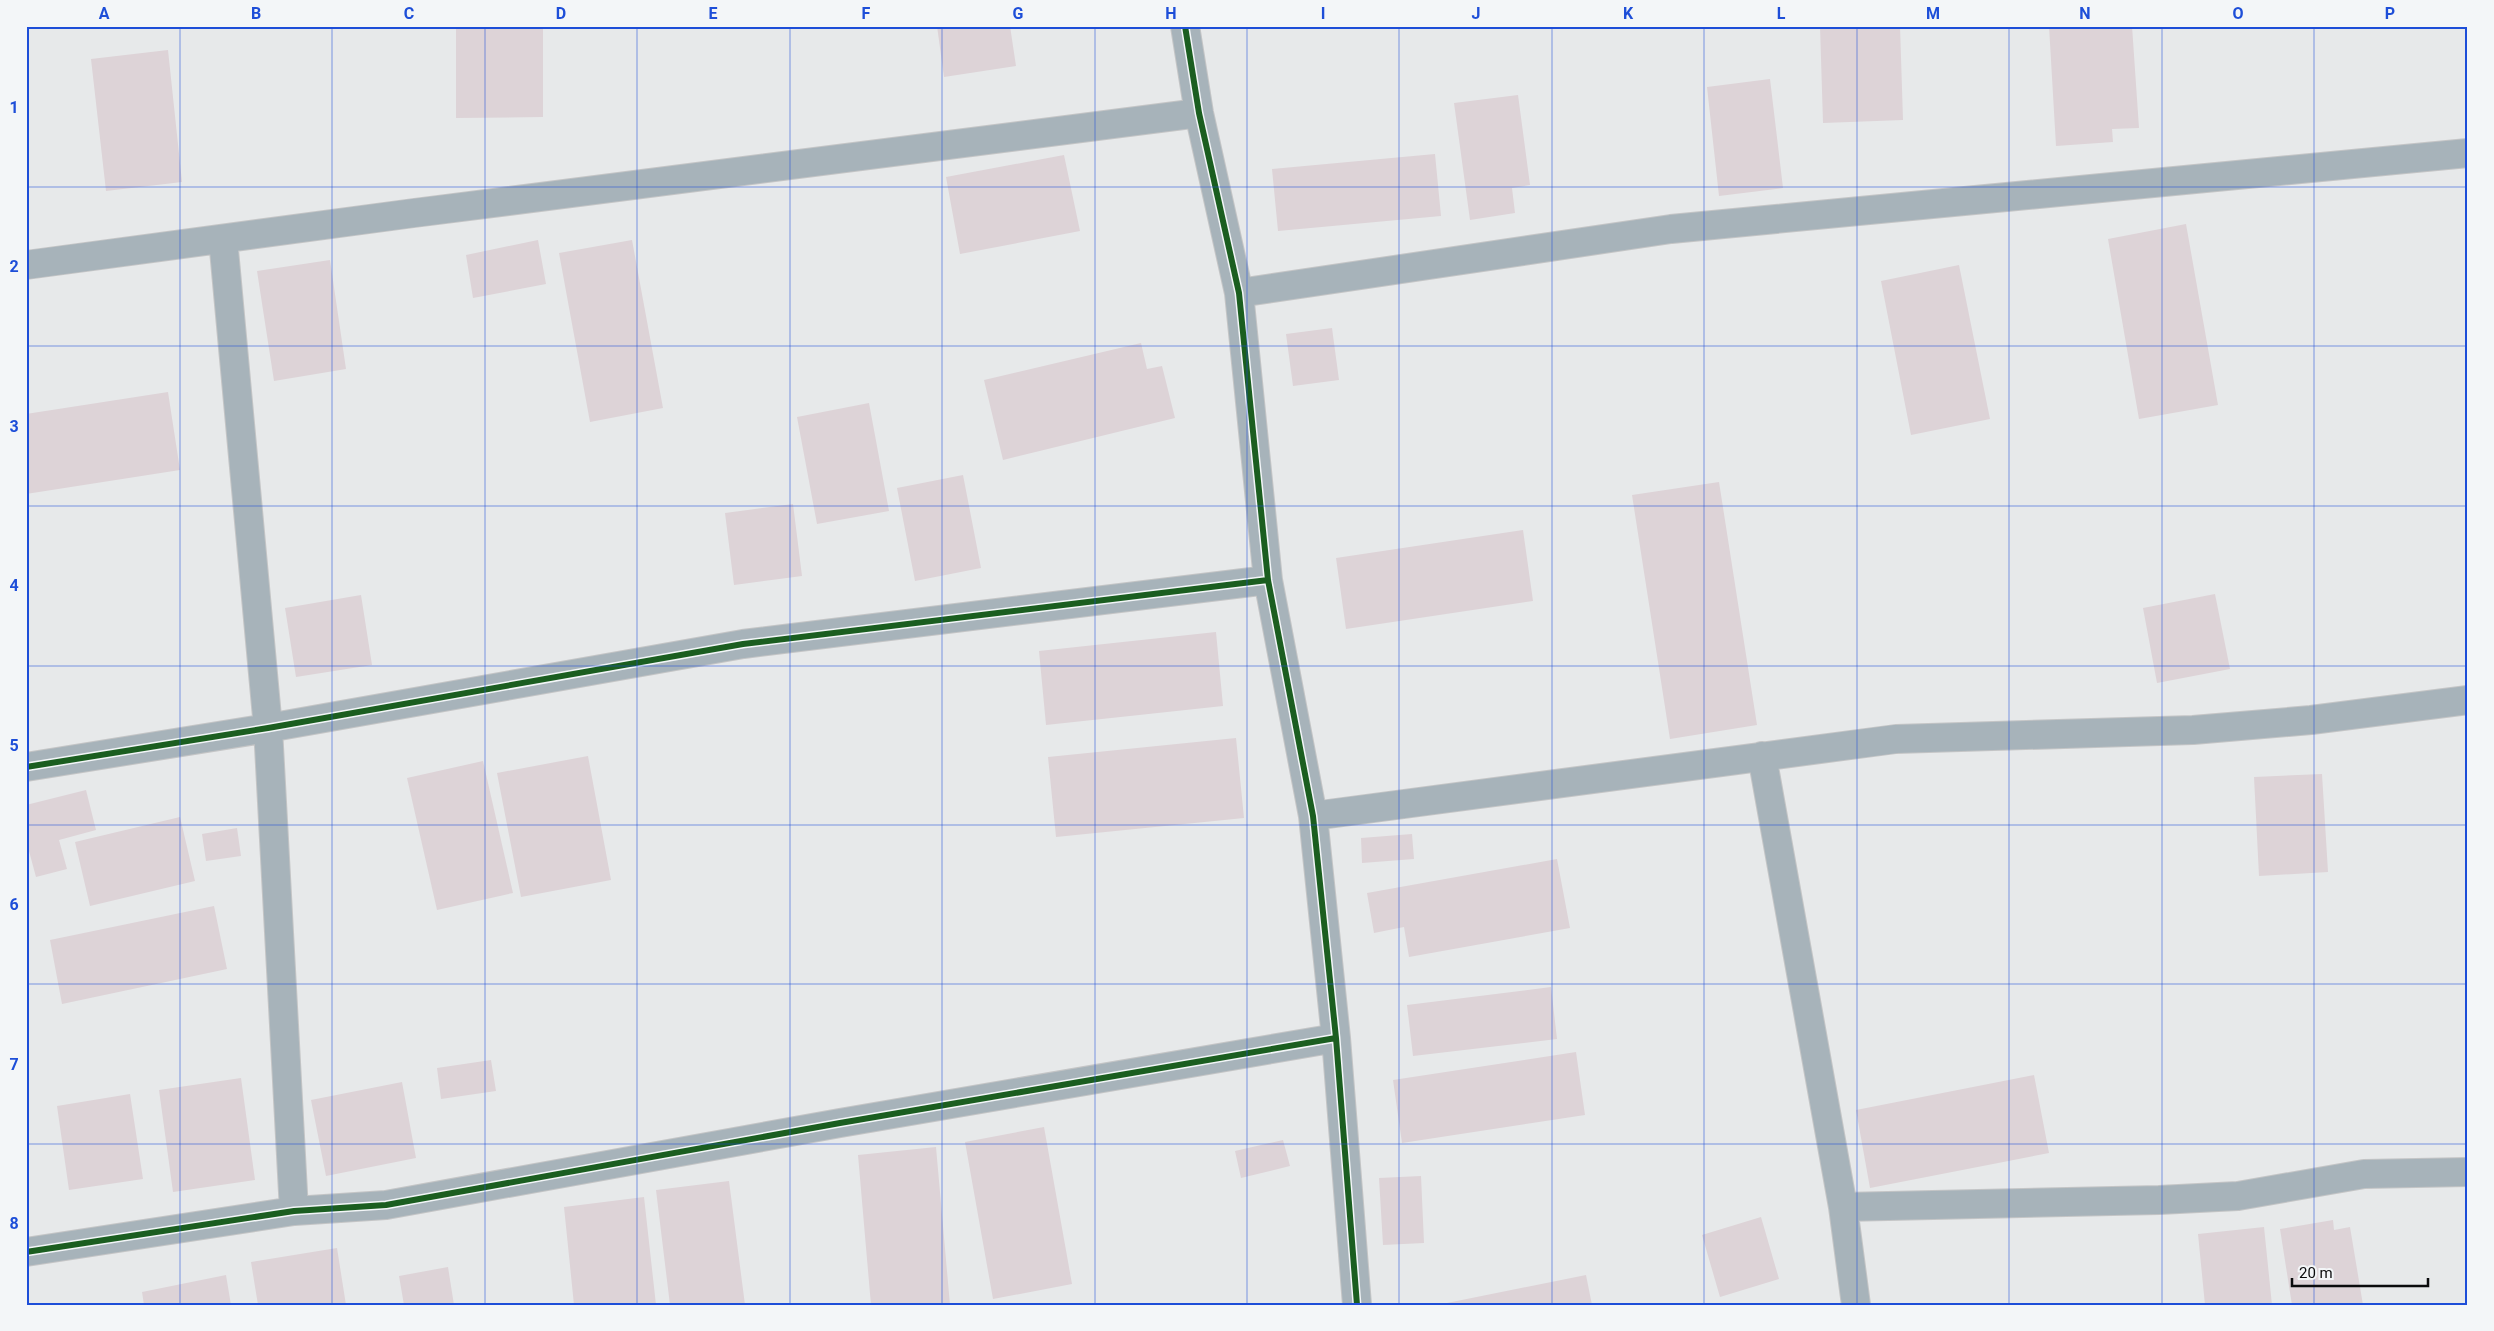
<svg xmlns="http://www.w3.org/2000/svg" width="2494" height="1331" font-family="Roboto,sans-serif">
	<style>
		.building { fill: #ddd3d7 }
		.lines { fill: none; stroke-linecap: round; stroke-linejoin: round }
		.street-casing { stroke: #c4c5c6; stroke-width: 30 }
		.street { stroke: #a7b3ba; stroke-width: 28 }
		.cycleway-casing { stroke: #f3f6f8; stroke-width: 9 }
		.cycleway { stroke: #1b5e20; stroke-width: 6 }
		.grid { fill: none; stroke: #1d4ed8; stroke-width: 1; stroke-opacity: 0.55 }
		.neatline { fill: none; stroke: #1d4ed8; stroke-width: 2 }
		.grid-label { font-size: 16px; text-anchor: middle; font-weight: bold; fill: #1d4ed8 }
	</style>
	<rect width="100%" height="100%" fill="#e7e9ea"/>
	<path class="building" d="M 456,26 L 543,26 L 543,117 L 456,118 Z
		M 937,26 L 1010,26 L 1016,66 L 944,77 Z
		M 1820,26 L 1900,26 L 1903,120 L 1823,123 Z
		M 2049,26 L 2132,26 L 2139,128 L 2112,129 L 2113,142 L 2056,146 Z
		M 168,50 L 182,182 L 106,191 L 91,59 Z
		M 1770,79 L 1783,188 L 1719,196 L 1707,87 Z
		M 1518,95 L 1530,185 L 1512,188 L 1515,213 L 1470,220 L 1454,103 Z
		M 1435,154 L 1441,216 L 1278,231 L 1272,169 Z
		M 1064,155 L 1080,231 L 960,254 L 946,177 Z
		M 2186,224 L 2218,405 L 2139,419 L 2108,239 Z
		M 538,240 L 546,284 L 473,298 L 466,255 Z
		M 632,240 L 663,408 L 590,422 L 559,253 Z
		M 330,260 L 346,369 L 274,381 L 257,271 Z
		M 1959,265 L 1990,419 L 1911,435 L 1881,281 Z
		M 1332,328 L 1339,380 L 1293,386 L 1286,334 Z
		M 1141,343 L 1147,369 L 1162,366 L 1175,418 L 1003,460 L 984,380 Z
		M 168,392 L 180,470 L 26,494 L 26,414 Z
		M 869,403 L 889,511 L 817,524 L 797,417 Z
		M 963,475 L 981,568 L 915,581 L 897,488 Z
		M 1719,482 L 1757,725 L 1670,739 L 1632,495 Z
		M 793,504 L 802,576 L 734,585 L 725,513 Z
		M 1523,530 L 1533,601 L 1346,629 L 1336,558 Z
		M 2215,594 L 2230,669 L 2157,683 L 2143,608 Z
		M 361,595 L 372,665 L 296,677 L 285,608 Z
		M 1216,632 L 1223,706 L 1046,725 L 1039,651 Z
		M 1236,738 L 1244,818 L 1056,837 L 1048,757 Z
		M 588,756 L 611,880 L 521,897 L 497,773 Z
		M 483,761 L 513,893 L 437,910 L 407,778 Z
		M 2322,774 L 2328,872 L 2259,876 L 2254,777 Z
		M 86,790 L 96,830 L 59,840 L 67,869 L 36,877 L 26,840 L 26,805 Z
		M 180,817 L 195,881 L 90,906 L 75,842 Z
		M 237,828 L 241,856 L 206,861 L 202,834 Z
		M 1412,834 L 1414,859 L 1362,863 L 1361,838 Z
		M 1557,859 L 1570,928 L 1409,957 L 1404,927 L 1374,933 L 1367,893 Z
		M 214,906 L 227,969 L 62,1004 L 50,940 Z
		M 1551,987 L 1557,1039 L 1413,1056 L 1407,1005 Z
		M 1576,1052 L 1585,1115 L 1402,1143 L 1393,1080 Z
		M 491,1060 L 496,1091 L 441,1099 L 437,1068 Z
		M 2034,1075 L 2049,1153 L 1870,1188 L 1856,1110 Z
		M 241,1078 L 255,1180 L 173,1192 L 159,1090 Z
		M 402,1082 L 416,1158 L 326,1176 L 311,1100 Z
		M 130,1094 L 143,1179 L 69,1190 L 57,1106 Z
		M 1044,1127 L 1072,1284 L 993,1299 L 965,1142 Z
		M 1283,1140 L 1290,1166 L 1241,1178 L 1235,1151 Z
		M 936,1147 L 950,1305 L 871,1305 L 858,1155 Z
		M 1421,1176 L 1424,1243 L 1383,1245 L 1379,1178 Z
		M 729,1181 L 745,1305 L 670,1305 L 656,1190 Z
		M 644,1197 L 656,1305 L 574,1305 L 564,1207 Z
		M 1761,1217 L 1779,1279 L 1720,1297 L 1702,1235 Z
		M 2333,1220 L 2334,1230 L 2350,1227 L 2363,1305 L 2292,1305 L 2280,1229 Z
		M 2264,1227 L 2272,1305 L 2205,1305 L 2198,1234 Z
		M 337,1248 L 346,1305 L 258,1305 L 251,1262 Z
		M 448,1267 L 454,1305 L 404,1305 L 399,1276 Z
		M 226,1275 L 231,1305 L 144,1305 L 142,1292 Z
		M 1586,1275 L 1592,1305 L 1442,1305 L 1442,1304 Z"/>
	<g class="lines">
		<defs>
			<path id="street" d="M 1185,26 L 1199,113 L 1239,293 L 1268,580 L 1313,816 L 1336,1038 L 1357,1305
				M 223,239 L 268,728 L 294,1211
				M 26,265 L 414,213 L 1199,113
				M 1239,293 L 1671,229 L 2468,153
				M 1762,756 L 1843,1207 L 1856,1305
				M 26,767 L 268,728 L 743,644 L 1268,580
				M 1313,816 L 1896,739 L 2193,730 L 2311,720 L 2468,700
				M 1843,1207 L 2159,1200 L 2238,1196 L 2364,1174 L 2468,1172
				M 26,1252 L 294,1211 L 386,1205 L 840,1123 L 1336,1038"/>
		</defs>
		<use href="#street" class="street-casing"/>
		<use href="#street" class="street"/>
		<defs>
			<path id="cycleway" d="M 1185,26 L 1199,113 L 1239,293 L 1268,580 L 1313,816 L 1336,1038 L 1357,1305
				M 26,767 L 268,728 L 743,644 L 1268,580
				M 26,1252 L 294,1211 L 386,1205 L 840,1123 L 1336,1038"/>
		</defs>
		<use href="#cycleway" class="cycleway-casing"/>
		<use href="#cycleway" class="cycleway"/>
	</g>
	<path class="grid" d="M 180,26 L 180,1305M 332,26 L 332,1305M 485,26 L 485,1305M 637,26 L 637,1305M 790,26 L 790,1305M 942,26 L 942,1305M 1095,26 L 1095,1305M 1247,26 L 1247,1305M 1399,26 L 1399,1305M 1552,26 L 1552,1305M 1704,26 L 1704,1305M 1857,26 L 1857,1305M 2009,26 L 2009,1305M 2162,26 L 2162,1305M 2314,26 L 2314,1305M 26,187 L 2468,187M 26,346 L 2468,346M 26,506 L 2468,506M 26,666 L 2468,666M 26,825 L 2468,825M 26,984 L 2468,984M 26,1144 L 2468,1144"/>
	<rect width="2494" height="1331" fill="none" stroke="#f3f6f8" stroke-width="55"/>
	<path d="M2292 1278v8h136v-8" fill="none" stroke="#0a0b0c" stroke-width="2.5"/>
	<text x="2299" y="1278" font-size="15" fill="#0a0b0c" stroke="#f3f6f8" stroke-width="4" paint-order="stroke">20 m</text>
	<rect x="28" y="28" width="2438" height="1276" class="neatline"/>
	<g class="grid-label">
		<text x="104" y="19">A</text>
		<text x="256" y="19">B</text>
		<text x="409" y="19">C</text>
		<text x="561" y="19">D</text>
		<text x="713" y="19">E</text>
		<text x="866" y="19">F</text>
		<text x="1018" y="19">G</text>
		<text x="1171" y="19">H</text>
		<text x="1323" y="19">I</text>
		<text x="1476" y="19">J</text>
		<text x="1628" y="19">K</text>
		<text x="1781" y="19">L</text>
		<text x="1933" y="19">M</text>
		<text x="2085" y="19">N</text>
		<text x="2238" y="19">O</text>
		<text x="2390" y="19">P</text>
		<text x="14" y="113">1</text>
		<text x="14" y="272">2</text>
		<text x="14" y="432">3</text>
		<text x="14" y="591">4</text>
		<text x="14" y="751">5</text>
		<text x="14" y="910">6</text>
		<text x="14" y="1070">7</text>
		<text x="14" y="1229">8</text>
	</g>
</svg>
